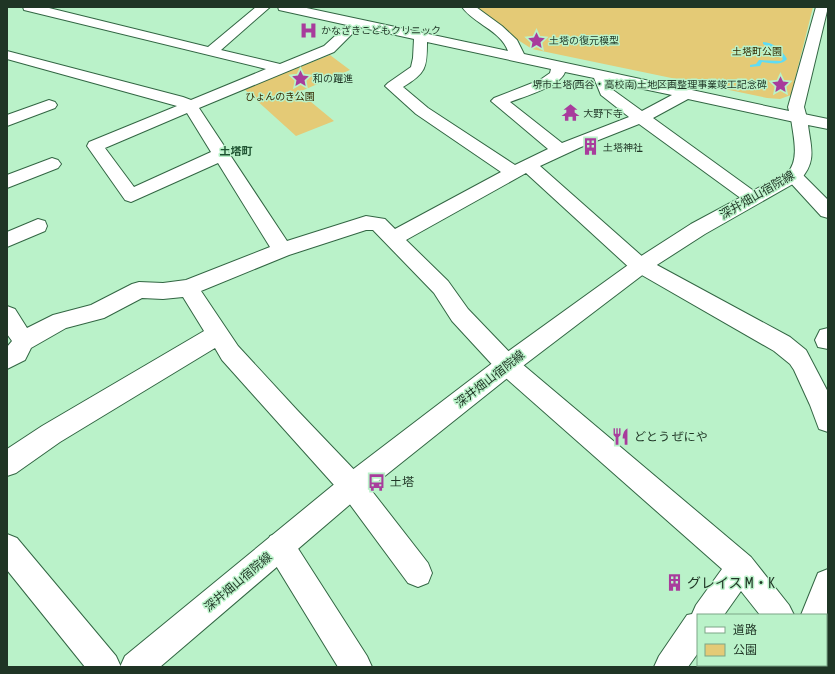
<svg xmlns="http://www.w3.org/2000/svg" width="835" height="674" font-family="'Asap Condensed','Noto Sans JP',sans-serif">
	<style>
		.green { fill: #e4ca76 }
		.lines { fill: none; stroke-linecap: round; stroke-linejoin: round }
		.stream { fill: #5fdcf4; fill-rule: evenodd }
		.minor-casing { stroke: #326643; stroke-width: 2 }
		.major-casing { stroke: #326643; stroke-width: 2 }
		.minor { fill: #fff; fill-rule: evenodd }
		.major { fill: #fff; fill-rule: evenodd }
		.labels { text-anchor: middle; stroke-width: 3; stroke-linejoin: round; paint-order: stroke }
		.far-poi-label { font-size: 10px; fill: #1f3525; stroke: #baf2c9; text-anchor: start }
		.far-park-label { font-size: 10px; fill: #352901; stroke: #baf2c9 }
		.far-neighbourhood-label { font-size: 11px; font-weight: bold; fill: #1f5432; stroke: #baf2c9 }
		.street-label { font-size: 12px; fill: #1f3525; stroke: #baf2c9 }
		.poi-label { font-size: 12px; fill: #1f3525; stroke: #baf2c9; text-anchor: start }
		.near-poi-label { font-size: 14px; fill: #1f3525; stroke: #baf2c9; text-anchor: start }
	</style>
	<rect width="100%" height="100%" fill="#baf2c9"/>
	<path class="green" d="M 475,7 L 813,7 L 791,95 L 780,99 L 767,98 L 532,49 L 518,40 Z
		M 330,55 L 350,70 L 299,92 L 334,121 L 296,136 L 244,89 Z"/>
	<g class="lines">
		<path class="stream" d="M 763,42 C 773,42 783,51 787,59 C 781,66 771,63 762,62 L 760,66 L 750,67 L 750,65 L 756,64 L 759,60 L 781,61 L 783,59 L 779,53 L 763,44 Z"/>
		<defs>
			<path id="minor" d="M 23,7 L 45,7 L 208,47 L 256,7 L 270,7 L 221,50 L 280,64 L 324,46 L 347,25 L 279,10 L 278,7 L 302,7 L 508,51 C 500,30 474,24 462,7 L 476,7 L 502,26 L 517,40 L 524,54 L 789,111 L 788,107 L 816,7 L 828,7 L 804,107 L 807,118 L 805,121 L 799,123 L 688,99 L 653,118 L 758,194 L 761,198 L 758,202 L 752,204 L 746,202 L 639,124 L 581,147 L 540,166 L 644,258 L 790,337 L 806,350 L 828,392 L 828,432 L 819,429 L 810,405 L 794,370 L 790,364 L 774,351 L 640,274 L 633,271 L 526,173 L 406,240 L 448,281 L 468,309 L 515,358 L 751,557 L 789,605 L 794,615 L 760,615 L 741,591 L 724,615 L 698,615 L 698,653 L 688,667 L 654,667 L 659,656 L 687,615 L 692,614 L 696,605 L 722,569 L 499,372 L 452,321 L 434,293 L 373,230 L 366,230 L 289,255 L 201,291 L 238,346 L 297,410 L 361,477 L 428,563 L 432,573 L 428,583 L 418,587 L 408,583 L 343,495 L 222,360 L 215,348 L 60,442 L 16,473 L 7,476 L 7,449 L 42,426 L 204,331 L 183,297 L 163,299 L 142,298 L 104,318 L 66,328 L 31,348 L 25,360 L 7,369 L 7,347 L 12,341 L 7,334 L 7,306 L 15,309 L 27,328 L 53,315 L 91,305 L 132,284 L 139,282 L 163,283 L 186,280 L 270,247 L 218,163 L 131,202 L 125,200 L 87,146 L 89,142 L 177,106 L 7,59 L 7,51 L 183,97 L 191,100 L 266,69 L 24,10 ZM 359,27 L 414,39 L 413,58 L 411,67 L 388,83 L 385,86 L 416,114 L 501,172 L 395,229 L 385,219 L 366,216 L 287,241 L 199,108 L 334,52 ZM 427,42 L 551,69 L 550,73 L 540,80 L 494,98 L 491,101 L 548,149 L 515,165 L 428,108 L 403,87 C 426,73 427,68 427,42 ZM 565,72 L 594,78 L 601,95 L 629,117 L 562,143 L 510,102 C 523,97 561,86 565,72 ZM 610,82 L 672,95 L 642,111 L 613,90 ZM 187,113 L 211,152 L 134,187 L 105,148 Z
				M 49,100 L 55,102 L 57,105 L 55,108 L 7,126 L 7,115 Z
				M 52,158 L 58,160 L 61,164 L 58,168 L 7,188 L 7,175 Z
				M 794,170 L 800,172 L 828,200 L 828,218 L 821,216 L 788,180 L 785,176 L 788,172 Z
				M 38,219 L 45,221 L 47,226 L 45,231 L 7,247 L 7,232 Z
				M 828,328 L 828,349 L 818,347 L 815,340 L 820,330 Z
				M 280,532 L 290,536 L 367,656 L 372,667 L 338,667 L 270,556 L 266,546 L 270,536 Z
				M 7,534 L 17,538 L 116,656 L 121,667 L 85,667 L 7,570 Z
				M 828,569 L 828,622 L 826,626 L 826,615 L 801,615 L 818,573 Z
				M 788,665 L 820,665 L 820,667 L 788,667 Z"/>
			<path id="major" d="M 799,113 L 828,119 L 828,129 L 808,125 C 811,148 817,161 800,180 L 705,234 L 649,270 L 515,372 L 361,495 L 160,667 L 120,667 L 125,656 L 343,477 L 499,358 L 635,260 L 691,224 L 788,172 C 800,159 793,135 791,118 L 793,115 Z"/>
		</defs>
		<use href="#minor" class="minor-casing"/>
		<use href="#major" class="major-casing"/>
		<use href="#minor" class="minor"/>
		<use href="#major" class="major"/>
	</g>
	<defs>
		<symbol id="hospital-bare" viewBox="-9 -9 18 18"><path d="M-5-5h3v3.5h4V-5h3V5h-3V1.5h-4V5h-3Z" fill="#a83c9c" stroke="#baf2c9" stroke-width="2.5" paint-order="stroke"/></symbol>
		<symbol id="sight-bare" viewBox="-9 -9 18 18"><path d="M0-6L1.8-2.2L6-1.7L2.9 1.2L3.7 5.4L0 3.3L-3.7 5.4L-2.9 1.2L-6-1.7L-1.8-2.2Z" fill="#a83c9c" stroke="#baf2c9" stroke-width="2.5" paint-order="stroke"/></symbol>
		<symbol id="temple-bare" viewBox="-9 -9 18 18"><path d="M0-6L5-2H3V0L6.5 2.5H4V6H1.5V3h-3V6H-4V2.5H-6.5L-3 0V-2H-5Z" fill="#a83c9c" stroke="#baf2c9" stroke-width="2.5" paint-order="stroke"/></symbol>
		<symbol id="building-bare" viewBox="-9 -9 18 18"><path d="M-4-6H4V6H1V3H-1V6H-4ZM-2.5-4.3h1.7v1.8h-1.7ZM.8-4.3h1.7v1.8H.8ZM-2.5-1h1.7V.8h-1.7ZM.8-1h1.7V.8H.8Z" fill="#a83c9c" stroke="#baf2c9" stroke-width="2.5" paint-order="stroke"/></symbol>
		<symbol id="restaurant-bare" viewBox="-9 -9 18 18"><path d="M-5-6h1v4h1v-4h1v4h1v-4h1v5L-1.5 .5V6h-2V.5L-5-1ZM5-6V6H3V1.5H1.5Q1.5-4 5-6Z" fill="#a83c9c" stroke="#baf2c9" stroke-width="2.5" paint-order="stroke"/></symbol>
		<symbol id="bus-bare" viewBox="-9 -9 18 18"><path d="M-5-6H5V4H4V6H2V4H-2V6H-4V4H-5ZM-3.5-4V0h7V-4ZM-3.5 1.2v1.5H-2V1.2ZM2 1.2v1.5H3.5V1.2Z" fill="#a83c9c" stroke="#baf2c9" stroke-width="2.5" paint-order="stroke"/></symbol>
	</defs>
	<g fill-rule="evenodd">
		<use href="#hospital-bare" x="296" y="18" width="25" height="25"/>
		<use href="#sight-bare" x="524" y="28" width="25" height="25"/>
		<use href="#sight-bare" x="288" y="66" width="25" height="25"/>
		<use href="#sight-bare" x="768" y="72" width="25" height="25"/>
		<use href="#temple-bare" x="558" y="100" width="25" height="25"/>
		<use href="#building-bare" x="578" y="134" width="25" height="25"/>
		<use href="#restaurant-bare" x="608" y="424" width="25" height="25"/>
		<use href="#bus-bare" x="364" y="470" width="25" height="25"/>
		<use href="#building-bare" x="662" y="570" width="25" height="25"/>
	</g>
	<g class="labels">
		<g class="far-poi-label">
			<text x="321" y="34">かなざきこどもクリニック</text>
			<text x="549" y="44">土塔の復元模型</text>
			<text x="313" y="82">和の躍進</text>
			<text x="767" y="88" text-anchor="end">堺市土塔(西谷・高校南)土地区画整理事業竣工記念碑</text>
			<text x="583" y="117">大野下寺</text>
			<text x="603" y="151">土塔神社</text>
		</g>
		<g class="far-park-label">
			<text x="757" y="55">土塔町公園</text>
			<text x="280" y="100">ひょんのき公園</text>
		</g>
		<g class="far-neighbourhood-label">
			<text x="236" y="155">土塔町</text>
		</g>
		<g class="street-label">
			<text transform="translate(757 195) rotate(-30)" y="4">深井畑山宿院線</text>
			<text transform="translate(490 379) rotate(-38)" y="4">深井畑山宿院線</text>
			<text transform="translate(238 582) rotate(-40)" y="4">深井畑山宿院線</text>
		</g>
		<g class="poi-label">
			<text x="634" y="441">どとう ぜにや</text>
			<text x="390" y="486">土塔</text>
		</g>
		<g class="near-poi-label">
			<text x="687" y="588">グレイス M・K</text>
		</g>
	</g>
	<rect width="835" height="674" fill="none" stroke="#1f3525" stroke-width="16"/>
	<rect x="697" y="614" width="130" height="52" fill="#baf2c9" stroke="#7ca687"/>
	<rect x="705" y="627" width="20" height="6" fill="#ffffff" stroke="#7ca687"/>
	<text x="733" y="634" font-size="12" fill="#1f3525">道路</text>
	<rect x="705" y="644" width="20" height="12" fill="#e4ca76" stroke="#7ca687"/>
	<text x="733" y="654" font-size="12" fill="#1f3525">公園</text>
</svg>
